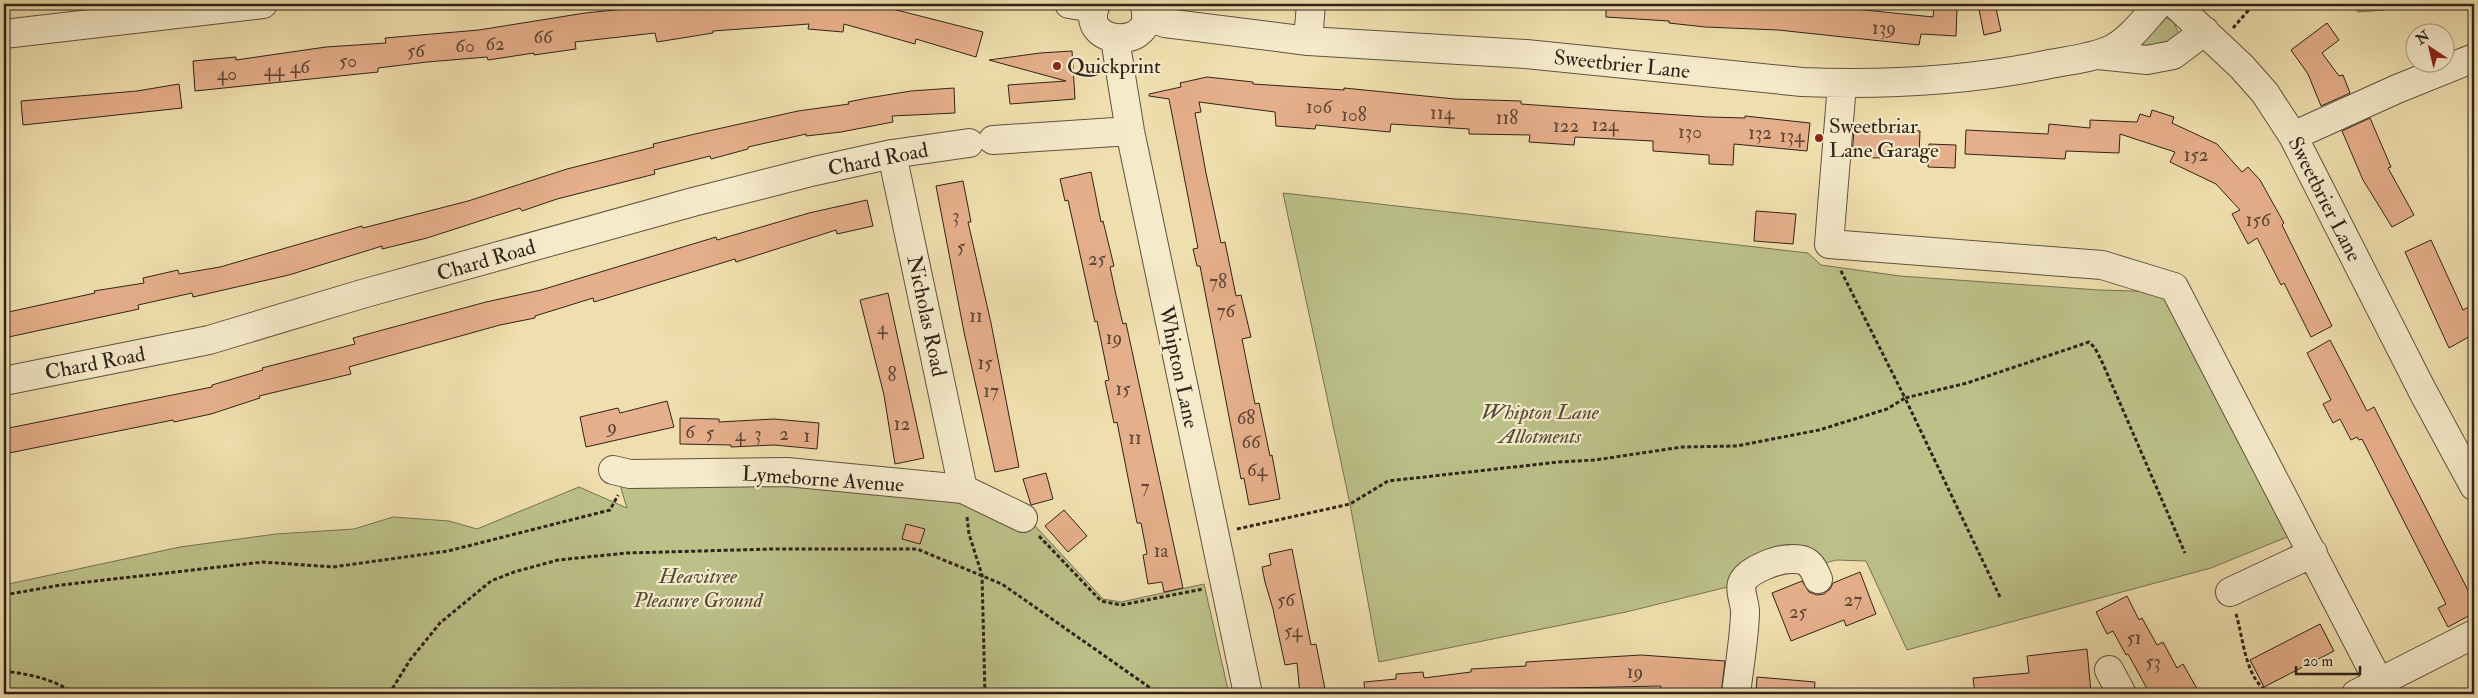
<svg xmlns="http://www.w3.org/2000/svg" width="2478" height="698" font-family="'IM FELL Double Pica',serif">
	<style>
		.green { fill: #bcc189; stroke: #767252 }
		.building { fill: #e6af8b; stroke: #2f231b }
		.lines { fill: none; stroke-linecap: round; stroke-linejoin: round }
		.minor-casing { stroke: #5f5240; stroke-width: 30 }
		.path { stroke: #2f231b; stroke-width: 3; stroke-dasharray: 4 2.5; stroke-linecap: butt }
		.minor { stroke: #f5eaca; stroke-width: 28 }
		.poi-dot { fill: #8f2418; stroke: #f5eaca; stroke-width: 2 }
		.labels { text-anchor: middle; stroke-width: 4.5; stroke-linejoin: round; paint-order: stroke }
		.number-label { font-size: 19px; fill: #5d4637 }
		.street-label { font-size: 21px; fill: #2f231b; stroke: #f5eaca }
		.poi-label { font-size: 21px; fill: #2f231b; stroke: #f5eaca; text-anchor: start }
		.park-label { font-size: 21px; font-style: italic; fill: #524a36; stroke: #f5eaca }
	</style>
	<rect width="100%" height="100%" fill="#f0dfae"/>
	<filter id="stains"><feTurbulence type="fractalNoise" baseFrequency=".004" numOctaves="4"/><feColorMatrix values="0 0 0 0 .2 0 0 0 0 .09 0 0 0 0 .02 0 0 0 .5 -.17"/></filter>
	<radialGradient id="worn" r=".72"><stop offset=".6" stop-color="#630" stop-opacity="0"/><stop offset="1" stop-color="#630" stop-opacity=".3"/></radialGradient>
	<path class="green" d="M 2350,4 L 2406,4 L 2384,10 L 2358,12 Z
		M 2167,18 L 2174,23 L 2179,34 L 2171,44 L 2126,50 L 2159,21 Z
		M 1283,193 L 1808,253 L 1821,265 L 1900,276 L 2099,290 L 2165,292 L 2292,535 L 2211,568 L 1907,650 L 1866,561 L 1837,560 L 1626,612 L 1379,662 L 1350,504 Z
		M 619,482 L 802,485 L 980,498 L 1025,515 L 1103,599 L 1121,602 L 1204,584 L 1229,694 L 4,694 L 4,585 L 180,547 L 276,534 L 354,529 L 393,517 L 449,521 L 477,529 L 579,487 L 627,508 Z"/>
	<path class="building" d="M 674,4 L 835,4 L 872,7 L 873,4 L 983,32 L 976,57 L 916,39 L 915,44 L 844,24 L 843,32 L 808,29 L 809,24 L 713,31 L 713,33 L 657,42 L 655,33 L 575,42 L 576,49 L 534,55 L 534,53 L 488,60 L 487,57 L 427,62 L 378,68 L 378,72 L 195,91 L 193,61 L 236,57 L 236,60 L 326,47 L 386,43 L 385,38 L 479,30 L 585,13 Z
		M 1606,4 L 1806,4 L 1933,17 L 1934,8 L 1957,8 L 1956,36 L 1921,34 L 1919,45 L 1778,30 L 1705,27 L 1669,23 L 1669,21 L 1606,17 Z
		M 1978,4 L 1995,4 L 2001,31 L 1984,35 Z
		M 2327,23 L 2339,40 L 2322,53 L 2339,76 L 2343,75 L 2350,93 L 2321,106 L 2308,74 L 2291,50 Z
		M 1072,51 L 1075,99 L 1010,104 L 1008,85 L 1066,81 L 989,60 L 1040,53 Z
		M 1207,77 L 1253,82 L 1253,84 L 1344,90 L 1344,88 L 1455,99 L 1521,101 L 1521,104 L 1577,108 L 1708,117 L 1745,118 L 1745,116 L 1810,123 L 1807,151 L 1734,144 L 1733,165 L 1709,164 L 1709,155 L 1653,151 L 1653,141 L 1575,137 L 1574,145 L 1529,142 L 1530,135 L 1469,134 L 1469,129 L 1391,124 L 1390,132 L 1316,125 L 1315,129 L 1276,126 L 1275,112 L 1199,102 L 1201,112 L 1195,113 L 1206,173 L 1221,243 L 1225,242 L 1236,296 L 1241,295 L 1251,337 L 1242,339 L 1255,404 L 1259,403 L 1270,456 L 1272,455 L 1280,499 L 1249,505 L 1244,478 L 1241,479 L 1200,266 L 1197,266 L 1193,249 L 1198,248 L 1169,99 L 1149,96 L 1149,94 L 1181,87 L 1180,83 Z
		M 179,84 L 182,108 L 23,125 L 21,101 L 137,91 Z
		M 954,88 L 955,113 L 892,116 L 893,122 L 841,132 L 806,136 L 806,134 L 748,147 L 748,149 L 711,159 L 710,156 L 654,170 L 655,174 L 557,199 L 522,211 L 520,208 L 427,238 L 382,249 L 382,246 L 289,275 L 193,297 L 192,293 L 138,305 L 139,309 L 4,338 L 4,313 L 95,293 L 94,291 L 144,283 L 143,278 L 178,270 L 179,274 L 220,267 L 362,226 L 363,228 L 468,201 L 567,169 L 654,147 L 653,144 L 695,134 L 798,111 L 849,104 L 848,102 L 868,98 L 911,91 Z
		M 2152,110 L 2174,117 L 2172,123 L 2217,144 L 2242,172 L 2248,167 L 2260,180 L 2284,223 L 2282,225 L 2332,326 L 2311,337 L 2284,283 L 2281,285 L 2257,238 L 2248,244 L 2232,214 L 2240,210 L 2216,184 L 2170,162 L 2175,152 L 2120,134 L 2119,153 L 2066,151 L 2065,159 L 1965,154 L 1966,130 L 2048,134 L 2049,124 L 2090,128 L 2090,120 L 2137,122 L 2140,114 L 2150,117 Z
		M 2370,118 L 2391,167 L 2388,168 L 2414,215 L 2392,227 L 2363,180 L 2342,131 Z
		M 1854,129 L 1920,131 L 1919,155 L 1880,154 L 1880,158 L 1852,157 Z
		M 1929,144 L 1956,145 L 1955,168 L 1928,167 Z
		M 1091,172 L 1101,222 L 1103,221 L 1114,266 L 1110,267 L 1116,295 L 1123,324 L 1126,323 L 1183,588 L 1164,592 L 1162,582 L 1148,584 L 1143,555 L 1147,554 L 1141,523 L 1137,523 L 1117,422 L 1114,423 L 1105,381 L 1109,380 L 1097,321 L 1095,322 L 1068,200 L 1065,201 L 1060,179 Z
		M 963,181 L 971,222 L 968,222 L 991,323 L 1019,467 L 995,472 L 964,332 L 936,186 Z
		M 867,200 L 873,226 L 837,234 L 836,230 L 736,262 L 735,259 L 594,302 L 593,298 L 535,316 L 535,318 L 500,325 L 349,367 L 351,374 L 259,396 L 260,398 L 211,414 L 174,422 L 173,420 L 4,454 L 4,429 L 212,387 L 212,385 L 263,370 L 262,368 L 355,344 L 353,338 L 486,302 L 541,290 L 716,237 L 717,240 L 809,213 Z
		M 1756,211 L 1796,214 L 1793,244 L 1754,241 Z
		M 2431,240 L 2463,310 L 2474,304 L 2474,334 L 2449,348 L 2405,252 Z
		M 888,293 L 924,458 L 895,464 L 884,395 L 860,300 Z
		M 2330,340 L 2367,411 L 2374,407 L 2474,602 L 2474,613 L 2448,627 L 2438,608 L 2446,604 L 2362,439 L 2359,440 L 2357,437 L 2351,440 L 2340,419 L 2333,423 L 2323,404 L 2331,400 L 2307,353 Z
		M 667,401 L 674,427 L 586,447 L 580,417 L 618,408 L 620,413 Z
		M 680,418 L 719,419 L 719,422 L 774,419 L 819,423 L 817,449 L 774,445 L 731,447 L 731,445 L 680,444 Z
		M 1046,473 L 1053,499 L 1031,505 L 1023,479 Z
		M 1064,510 L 1087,536 L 1068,552 L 1045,526 Z
		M 906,524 L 925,529 L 920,544 L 902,539 Z
		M 1292,549 L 1311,645 L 1316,644 L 1326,694 L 1300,694 L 1297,663 L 1285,665 L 1273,609 L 1265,582 L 1262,567 L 1271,565 L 1269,554 Z
		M 1860,572 L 1876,614 L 1846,626 L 1844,620 L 1791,641 L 1772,593 L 1802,581 L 1809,592 L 1817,595 L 1824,594 L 1830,589 L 1833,583 Z
		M 2127,596 L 2139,620 L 2142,618 L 2157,645 L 2163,642 L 2177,668 L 2183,664 L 2200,694 L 2150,694 L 2128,654 L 2126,655 L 2113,631 L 2107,634 L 2096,612 Z
		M 2320,624 L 2334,651 L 2264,687 L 2250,660 Z
		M 2087,649 L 2091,692 L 1975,694 L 1973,678 L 2029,673 L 2027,656 Z
		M 1641,655 L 1725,661 L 1721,694 L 1660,694 L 1661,686 L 1518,689 L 1518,694 L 1365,694 L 1364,682 L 1396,679 L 1396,674 L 1423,672 L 1424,678 L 1471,672 L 1471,669 L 1526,666 L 1526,662 Z
		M 1757,677 L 1815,682 L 1814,694 L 1756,694 Z"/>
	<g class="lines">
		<defs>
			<path id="minor" d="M 1069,4 L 1094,8
				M 1096,4 C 1076,48 1162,51 1144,4
				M 2175,4 L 2242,67 L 2265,93 L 2293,136 L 2422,390 L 2474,486
				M 1146,16 L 1165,23 L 1308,41 L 1526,54 L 1802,82 C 1885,85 1968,81 2050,64 C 2071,60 2093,58 2112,49 C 2131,39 2145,19 2159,4
				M 4,34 L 263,4
				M 1115,39 L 1130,131 L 1248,694
				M 1308,41 L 1311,4
				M 2098,55 L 2147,60 L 2173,55 L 2205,31
				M 1842,84 L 1829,244 L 2102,265 L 2174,287 L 2385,694
				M 2293,136 L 2397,89 L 2474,58
				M 993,140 L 1130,131
				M 892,154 L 963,489
				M 4,381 L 209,340 L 362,294 L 693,202 L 815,171 L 892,154 L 969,143
				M 613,470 L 630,474 L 787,472 L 963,489 L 1023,518
				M 2230,592 L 2313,553
				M 2109,670 L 2122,694
				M 1736,694 C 1739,668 1744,641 1745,614 C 1746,604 1738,590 1743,581 C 1750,569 1778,559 1791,559 C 1807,558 1812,564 1818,579
				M 2356,694 L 2474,634"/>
		</defs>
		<use href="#minor" class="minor-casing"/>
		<path class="path" d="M 2233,28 L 2254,4
			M 967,517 L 969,534 L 982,575 L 985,694
			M 1237,529 L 1350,504 L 1388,481 L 1559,462 L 1595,460 L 1682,447 L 1737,446 L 1819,430 L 1887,409 L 1905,398 L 1840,269
			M 1039,536 L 1101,601 L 1121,605 L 1203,589
			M 4,595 L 61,585 L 263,562 L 333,567 L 448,551 L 610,510 L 618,495
			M 2000,597 L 1905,398 L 1967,383 L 2089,342 L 2095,348 L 2103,364 L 2185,553
			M 2236,614 C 2244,640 2245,682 2272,694
			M 4,671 C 29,674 54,679 75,694
			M 389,694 L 410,660 L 440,623 L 491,581 L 514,572 L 558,560 L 627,553 L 773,549 L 917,549 L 1002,584 L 1159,694"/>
		<use href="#minor" class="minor"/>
	</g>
	<g class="poi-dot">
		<circle cx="1057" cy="66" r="5"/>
		<circle cx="1819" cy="138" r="5"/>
	</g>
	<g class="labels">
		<g class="number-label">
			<text x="1884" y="34">139</text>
			<text x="543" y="43">66</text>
			<text x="495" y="50">62</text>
			<text x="465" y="52">60</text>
			<text x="416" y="57">56</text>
			<text x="348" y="67">50</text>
			<text x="300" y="73">46</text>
			<text x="274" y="76">44</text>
			<text x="227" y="80">40</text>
			<text x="1319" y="113">106</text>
			<text x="1442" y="119">114</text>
			<text x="1354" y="121">108</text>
			<text x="1507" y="124">118</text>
			<text x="1605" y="131">124</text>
			<text x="1566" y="132">122</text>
			<text x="1690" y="138">130</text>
			<text x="1760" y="139">132</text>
			<text x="1792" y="142">134</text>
			<text x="2196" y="161">152</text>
			<text x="956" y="222">3</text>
			<text x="2258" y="226">156</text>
			<text x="961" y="253">5</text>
			<text x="1097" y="265">25</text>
			<text x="1218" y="288">78</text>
			<text x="1226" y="317">76</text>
			<text x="976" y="322">11</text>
			<text x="882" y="334">4</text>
			<text x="1114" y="344">19</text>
			<text x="985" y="369">15</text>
			<text x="892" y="381">8</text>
			<text x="1123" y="395">15</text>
			<text x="991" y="397">17</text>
			<text x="1246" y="424">68</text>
			<text x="902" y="430">12</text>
			<text x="612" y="433">9</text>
			<text x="690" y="438">6</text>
			<text x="710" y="439">5</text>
			<text x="758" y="440">3</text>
			<text x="784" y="440">2</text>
			<text x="740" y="441">4</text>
			<text x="807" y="442">1</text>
			<text x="1135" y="444">11</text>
			<text x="1251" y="448">66</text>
			<text x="1257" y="476">64</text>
			<text x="1145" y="493">7</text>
			<text x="1161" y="557">1a</text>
			<text x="1286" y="606">56</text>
			<text x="1853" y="606">27</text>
			<text x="1798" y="618">25</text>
			<text x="1293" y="637">54</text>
			<text x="2134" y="644">51</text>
			<text x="2153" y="668">53</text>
			<text x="1635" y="678">19</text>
		</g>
		<g class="street-label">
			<text transform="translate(1622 64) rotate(6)" y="7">Sweetbrier Lane</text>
			<text transform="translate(878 159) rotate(-11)" y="7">Chard Road</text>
			<text transform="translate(2325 199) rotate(63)" y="7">Sweetbrier Lane</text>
			<text transform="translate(486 260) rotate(-16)" y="7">Chard Road</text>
			<text transform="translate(927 316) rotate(78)" y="7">Nicholas Road</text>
			<text transform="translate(95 363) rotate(-11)" y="7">Chard Road</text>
			<text transform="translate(1179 367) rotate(78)" y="7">Whipton Lane</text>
			<text transform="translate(823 479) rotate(4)" y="7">Lymeborne Avenue</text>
		</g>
		<g class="poi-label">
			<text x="1067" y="73">Quickprint</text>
			<text x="1829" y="133">Sweetbriar<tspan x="1829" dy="24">Lane Garage</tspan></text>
		</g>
		<g class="park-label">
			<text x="1540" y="419">Whipton Lane<tspan x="1540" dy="24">Allotments</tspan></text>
			<text x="698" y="583">Heavitree<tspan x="698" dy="24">Pleasure Ground</tspan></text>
		</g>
	</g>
	<rect width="2478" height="698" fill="none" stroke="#f0dfae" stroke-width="20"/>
	<rect x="5" y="5" width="2468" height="688" fill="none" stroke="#2f231b" stroke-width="2.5"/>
	<rect x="10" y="10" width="2458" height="678" fill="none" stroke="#2f231b"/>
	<g transform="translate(2430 48) rotate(325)"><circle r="24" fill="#f5eaca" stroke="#a69a84"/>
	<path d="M0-4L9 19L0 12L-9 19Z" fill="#8f2418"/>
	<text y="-8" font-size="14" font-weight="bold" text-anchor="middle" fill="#2f231b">N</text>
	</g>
	<path d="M2296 666v8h64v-8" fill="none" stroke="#2f231b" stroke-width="2.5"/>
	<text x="2303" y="666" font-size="15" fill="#2f231b" stroke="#f5eaca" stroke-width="4" paint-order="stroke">20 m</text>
	<rect width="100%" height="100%" filter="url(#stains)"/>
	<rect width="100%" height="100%" fill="url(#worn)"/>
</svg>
